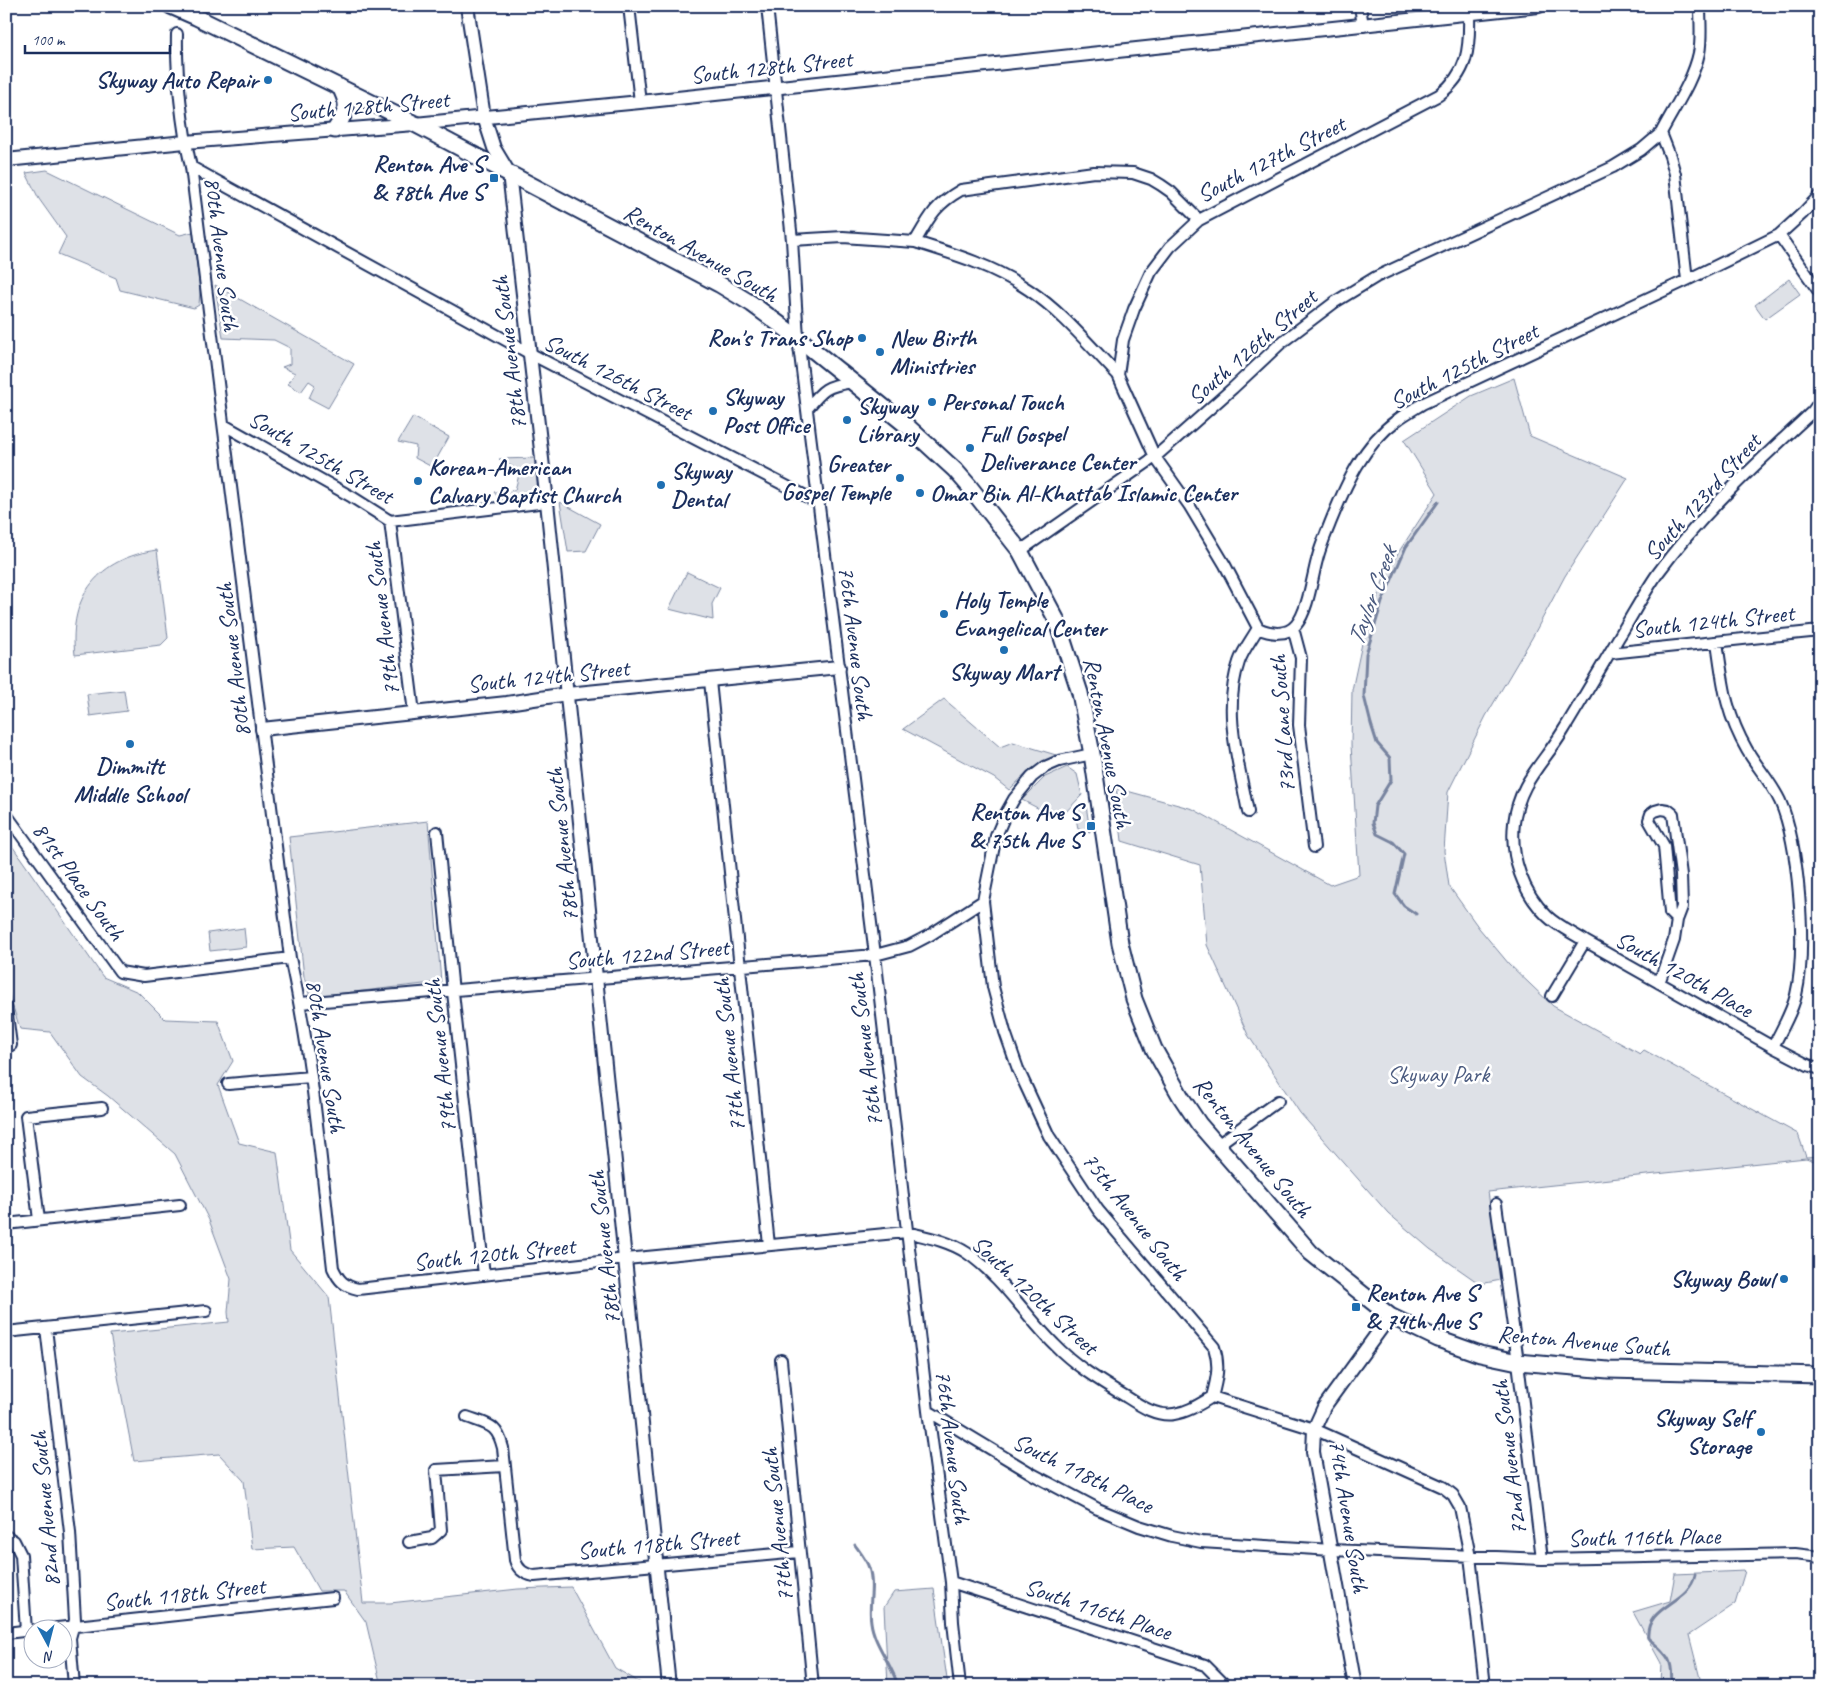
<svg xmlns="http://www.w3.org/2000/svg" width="1826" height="1692" font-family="Caveat,sans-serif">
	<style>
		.green { fill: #dee1e7; stroke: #7c88a2 }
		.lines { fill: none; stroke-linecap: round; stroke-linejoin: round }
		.stream { stroke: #77839f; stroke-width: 3 }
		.minor-casing { stroke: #1b2f5e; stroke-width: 14 }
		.tertiary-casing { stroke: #1b2f5e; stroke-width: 16 }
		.secondary-casing { stroke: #1b2f5e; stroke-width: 19 }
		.minor { stroke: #fff; stroke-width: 10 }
		.tertiary { stroke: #fff; stroke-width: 12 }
		.secondary { stroke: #fff; stroke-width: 15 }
		.poi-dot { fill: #1f6fb2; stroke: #fff; stroke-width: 2 }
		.labels { text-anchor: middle; stroke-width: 5; stroke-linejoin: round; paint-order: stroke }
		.street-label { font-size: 24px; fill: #1b2f5e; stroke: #fff }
		.poi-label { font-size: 24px; font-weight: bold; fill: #1b2f5e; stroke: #fff; text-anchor: start }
		.park-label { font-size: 24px; fill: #4c5c80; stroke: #fff }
		.water-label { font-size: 25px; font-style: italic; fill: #49597e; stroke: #fff }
	</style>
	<rect width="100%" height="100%" fill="#fff"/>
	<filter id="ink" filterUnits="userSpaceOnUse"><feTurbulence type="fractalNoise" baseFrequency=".02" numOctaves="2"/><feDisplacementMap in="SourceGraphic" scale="10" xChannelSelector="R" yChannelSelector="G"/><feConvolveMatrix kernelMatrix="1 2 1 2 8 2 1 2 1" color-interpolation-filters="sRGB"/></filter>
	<g filter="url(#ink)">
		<path class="green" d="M 47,170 L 180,235 L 193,232 L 200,291 L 199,305 L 194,308 L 120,290 L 116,278 L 58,254 L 66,237 L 39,199 L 26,173 Z
			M 1789,279 L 1800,294 L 1765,319 L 1755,305 Z
			M 215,285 L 354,364 L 328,408 L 309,398 L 315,385 L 309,381 L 301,392 L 288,384 L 295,373 L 282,367 L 290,364 L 290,348 L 274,340 L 223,338 Z
			M 1514,378 L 1530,436 L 1628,478 L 1565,576 L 1532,638 L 1486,716 L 1448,792 L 1444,851 L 1449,886 L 1479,928 L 1509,964 L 1553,1006 L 1640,1054 L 1644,1050 L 1798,1134 L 1806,1157 L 1820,1156 L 1820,1163 L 1806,1158 L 1488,1192 L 1501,1280 L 1480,1284 L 1430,1249 L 1388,1213 L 1300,1113 L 1248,1035 L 1207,945 L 1200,865 L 1122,841 L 1116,788 L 1193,809 L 1330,885 L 1359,875 L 1351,745 L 1352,690 L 1364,634 L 1387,570 L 1437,493 L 1404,440 L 1471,396 Z
			M 413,417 L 449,437 L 432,467 L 415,458 L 416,446 L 398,442 Z
			M 535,458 L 538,492 L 531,498 L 502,502 L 494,492 L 515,490 L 520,471 L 499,459 Z
			M 560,502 L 600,524 L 586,551 L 568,552 Z
			M 157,550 L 168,638 L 161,645 L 75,655 C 68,596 99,558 157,550 Z
			M 687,572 L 720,588 L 712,604 L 713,620 L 669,609 Z
			M 124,690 L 127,711 L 90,716 L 87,694 Z
			M 944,699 L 1000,747 L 1013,742 L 1056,755 L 1030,770 L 1009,790 L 994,778 L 903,729 Z
			M 1067,767 L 1077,774 L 1082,795 L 1059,819 L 1022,800 L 1045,777 Z
			M 1086,805 L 1090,832 L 1078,829 L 1075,812 L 1082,806 Z
			M 428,821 L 441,982 L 310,997 L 304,977 L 289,837 Z
			M 6,837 L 103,977 L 138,992 L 165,1019 L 218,1021 L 233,1061 L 218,1085 L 239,1143 L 277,1152 L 290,1250 L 329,1297 L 363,1603 L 390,1603 L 518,1589 L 571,1587 L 615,1668 L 646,1686 L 381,1686 L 366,1622 L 344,1591 L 319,1591 L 294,1547 L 252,1549 L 244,1481 L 219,1454 L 134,1461 L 110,1334 L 229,1322 L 228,1312 L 231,1279 L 209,1220 L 175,1154 L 108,1096 L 82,1077 L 50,1032 L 20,1029 L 8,991 L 6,990 Z
			M 244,928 L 246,947 L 210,951 L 208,933 Z
			M 1745,1571 L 1735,1604 L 1689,1635 L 1702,1686 L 1660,1686 L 1661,1663 L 1633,1612 L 1670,1601 L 1675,1574 Z
			M 934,1589 L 948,1686 L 888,1686 L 884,1607 L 894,1592 Z"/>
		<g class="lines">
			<path class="stream" d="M 1416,914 L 1404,906 L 1395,894 L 1404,854 L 1393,842 L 1377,834 L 1373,823 L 1375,806 L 1391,780 L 1390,758 L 1377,743 L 1371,724 L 1364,696 L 1366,654 L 1382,602 L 1406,547 L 1438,502
				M 855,1545 C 860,1552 867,1561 869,1568 C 875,1585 868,1605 871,1622 C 874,1645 892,1664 898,1686
				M 1671,1686 C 1674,1658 1667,1655 1648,1638 C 1645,1605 1689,1604 1695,1575"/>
			<defs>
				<path id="minor" d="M 629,6 L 640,102
					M 767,6 L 792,240 L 798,338 L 875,955 L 928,1411 L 951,1582 L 953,1622 L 960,1686
					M 1360,6 L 1363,26
					M 177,34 C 176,75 182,127 191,167 L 290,958 C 313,1060 321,1164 333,1268 C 339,1281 344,1286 358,1289 L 626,1259 L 906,1232 C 927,1237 949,1241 967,1253 C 1002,1277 1025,1315 1054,1344 C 1074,1365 1100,1381 1125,1396 C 1139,1405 1156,1417 1174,1414 C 1188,1412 1200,1404 1212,1397 L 1314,1429 L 1443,1487 L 1453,1495 L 1460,1507 L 1470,1556 L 1485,1686
					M 191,167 L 531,354 L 819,503
					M 1199,220 L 1170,247 L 1151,272 L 1134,309 L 1123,340 L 1118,375 L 1155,457 L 1189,505 L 1225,565 L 1258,628 C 1270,634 1287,636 1296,625 C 1308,611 1312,578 1317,560 C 1320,547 1326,534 1331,521 C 1346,484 1363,445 1397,420 C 1405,414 1414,409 1422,404 L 1687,280 L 1779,235 L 1803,213 L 1820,195
					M 1779,235 L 1820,293
					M 792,240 L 843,237 L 915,242 C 930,216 935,205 961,190 L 1094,172 L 1133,173 L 1151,179 L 1161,185 L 1171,192 L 1199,220 L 1439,95 C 1468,73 1470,49 1469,14
					M 915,242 C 954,254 994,266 1029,290 C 1062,312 1090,346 1118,375
					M 1687,280 L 1675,174 L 1670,156 L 1661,133 C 1674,108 1693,81 1699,53 C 1702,38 1700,21 1700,6
					M 807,409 C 823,389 826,386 852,382
					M 224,425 L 352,497 L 390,521 L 547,502
					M 390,521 L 414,713
					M 1020,551 L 1155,457 L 1233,388 L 1281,343 L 1335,302 L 1376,277 L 1613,167 L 1641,150 L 1661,133
					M 1293,628 L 1301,658 L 1299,725 L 1314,847
					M 1717,642 C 1723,683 1725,712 1747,750 C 1757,767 1771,782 1780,801 C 1799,844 1807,949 1796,995 C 1792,1013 1781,1030 1773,1047
					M 1610,653 L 1820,631
					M 710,681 L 769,1245
					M 1092,754 L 1059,761 L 1045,767 L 1032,777 L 1014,799 L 1005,815 L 996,836 L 983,901 L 993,987 L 1005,1032 L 1018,1069 L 1049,1136 L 1098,1210 L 1214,1347 C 1220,1365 1217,1379 1212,1397
					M 1248,812 C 1239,763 1222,711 1239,662 C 1243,650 1252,639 1258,628
					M 6,814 L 120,972 L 144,976 L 290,958
					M 437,832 L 453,992 L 484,1275
					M 1585,941 C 1573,933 1557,926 1547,916 C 1523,893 1510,857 1514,823 C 1519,782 1543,764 1563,731 C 1582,700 1600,669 1619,637 C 1632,616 1644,593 1658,573 C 1702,513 1758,462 1812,412 L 1820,401
					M 1659,983 L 1674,940 L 1677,920 L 1682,907 L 1681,875 L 1673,814 L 1668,810 L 1662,809 L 1655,811 L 1651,814 L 1649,820 L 1664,846 L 1670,913 L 1677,920
					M 1552,996 L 1585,941 L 1773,1047 L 1808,1065 L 1820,1069
					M 300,1003 L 875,955 L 909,946 L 930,935 L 983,901
					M 6,1007 L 11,1045
					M 228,1084 L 311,1077
					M 1216,1146 L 1278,1101
					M 1496,1204 L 1518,1362 L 1542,1559
					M 39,1220 L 26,1116 L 102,1108
					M 6,1224 L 180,1205
					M 46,1328 L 70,1532 L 75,1620 L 70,1638 L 74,1686
					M 6,1332 L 206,1311
					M 781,1360 L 813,1686
					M 928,1411 L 1034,1475 L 1098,1509 L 1139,1526 L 1172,1536 L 1201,1542 L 1332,1550 L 1542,1559 L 1795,1554 L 1820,1557
					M 467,1417 C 489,1425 497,1424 503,1448 L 515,1560 C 518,1570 524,1574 534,1576 L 799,1552
					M 6,1536 L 14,1541 L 21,1555 L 26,1631
					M 409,1542 L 432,1538 L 441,1530 L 436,1470 L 504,1466
					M 951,1582 L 1205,1665 L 1226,1686
					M 39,1630 L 333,1598
					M 6,1633 L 32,1630"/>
				<path id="tertiary" d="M 467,6 L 484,117 L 494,148 L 509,173 L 547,502 L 669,1686
					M 6,160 L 185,142 L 415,124 L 640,102 L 1539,6
					M 262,729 L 507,703 L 567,694 L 839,667
					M 1355,1686 L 1313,1452 L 1314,1429 L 1324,1407 L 1390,1316"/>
				<path id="secondary" d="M 171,6 L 196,17 L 415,124 L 719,284 L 752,304 L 798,338 L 906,425 L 955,470 L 969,486 L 1020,551 L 1056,619 L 1080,693 L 1092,754 L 1120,943 L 1134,999 L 1154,1049 L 1181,1097 L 1199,1124 L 1311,1253 L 1390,1316 L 1438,1339 L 1480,1354 L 1518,1362 L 1608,1370 L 1820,1375
					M 335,130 C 346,111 351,108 340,87"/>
			</defs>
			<use href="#minor" class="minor-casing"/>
			<use href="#tertiary" class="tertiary-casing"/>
			<use href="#secondary" class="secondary-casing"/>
			<use href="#minor" class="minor"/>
			<use href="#tertiary" class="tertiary"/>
			<use href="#secondary" class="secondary"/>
		</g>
	</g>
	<g class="poi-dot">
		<circle cx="268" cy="80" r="5"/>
		<rect x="489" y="173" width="10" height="10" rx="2.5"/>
		<circle cx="862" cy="338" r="5"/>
		<circle cx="880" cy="352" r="5"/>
		<circle cx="932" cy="402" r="5"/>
		<circle cx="713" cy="411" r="5"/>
		<circle cx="847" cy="420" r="5"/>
		<circle cx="970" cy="448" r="5"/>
		<circle cx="900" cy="478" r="5"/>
		<circle cx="418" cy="481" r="5"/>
		<circle cx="661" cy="485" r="5"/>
		<circle cx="920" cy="493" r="5"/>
		<circle cx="944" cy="614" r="5"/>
		<circle cx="1004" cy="650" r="5"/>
		<circle cx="130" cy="744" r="5"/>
		<rect x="1086" y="821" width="10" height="10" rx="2.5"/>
		<circle cx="1784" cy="1279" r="5"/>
		<rect x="1351" y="1302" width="10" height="10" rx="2.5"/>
		<circle cx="1761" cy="1432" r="5"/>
	</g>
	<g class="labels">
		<g class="street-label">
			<text transform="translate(771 67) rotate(-6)" y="8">South 128th Street</text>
			<text transform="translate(368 106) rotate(-5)" y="8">South 128th Street</text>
			<text transform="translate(1271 159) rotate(-27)" y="8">South 127th Street</text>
			<text transform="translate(701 253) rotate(30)" y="8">Renton Avenue South</text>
			<text transform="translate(222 254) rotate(83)" y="8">80th Avenue South</text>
			<text transform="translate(1252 347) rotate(-41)" y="8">South 126th Street</text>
			<text transform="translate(509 353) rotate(-97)" y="8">78th Avenue South</text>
			<text transform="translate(1464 366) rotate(-27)" y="8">South 125th Street</text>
			<text transform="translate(618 377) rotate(27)" y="8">South 126th Street</text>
			<text transform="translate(321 457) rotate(30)" y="8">South 125th Street</text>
			<text transform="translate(1702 497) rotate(-48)" y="8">South 123rd Street</text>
			<text transform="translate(382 619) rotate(-97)" y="8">79th Avenue South</text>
			<text transform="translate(1713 621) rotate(-6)" y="8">South 124th Street</text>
			<text transform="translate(856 643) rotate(83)" y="8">76th Avenue South</text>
			<text transform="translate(233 660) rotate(-97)" y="8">80th Avenue South</text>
			<text transform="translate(548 676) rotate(-6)" y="8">South 124th Street</text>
			<text transform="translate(1282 724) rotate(-94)" y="8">73rd Lane South</text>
			<text transform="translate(1108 743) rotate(79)" y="8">Renton Avenue South</text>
			<text transform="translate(562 845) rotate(-96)" y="8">78th Avenue South</text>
			<text transform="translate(79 881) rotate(54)" y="8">81st Place South</text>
			<text transform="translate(647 954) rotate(-5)" y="8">South 122nd Street</text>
			<text transform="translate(1684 974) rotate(29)" y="8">South 120th Place</text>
			<text transform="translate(865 1050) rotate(-97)" y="8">76th Avenue South</text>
			<text transform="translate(729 1055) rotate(-96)" y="8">77th Avenue South</text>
			<text transform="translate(326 1056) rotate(81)" y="8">80th Avenue South</text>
			<text transform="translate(440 1056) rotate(-96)" y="8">79th Avenue South</text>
			<text transform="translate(1253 1147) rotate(51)" y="8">Renton Avenue South</text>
			<text transform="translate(1135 1216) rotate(52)" y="8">75th Avenue South</text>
			<text transform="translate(604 1248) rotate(-96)" y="8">78th Avenue South</text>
			<text transform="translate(494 1254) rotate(-6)" y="8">South 120th Street</text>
			<text transform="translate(1035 1295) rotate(43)" y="8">South 120th Street</text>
			<text transform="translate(1584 1341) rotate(5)" y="8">Renton Avenue South</text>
			<text transform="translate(953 1447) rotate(83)" y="8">76th Avenue South</text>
			<text transform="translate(1509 1458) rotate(-97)" y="8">72nd Avenue South</text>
			<text transform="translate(1083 1473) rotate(26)" y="8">South 118th Place</text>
			<text transform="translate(45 1509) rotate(-95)" y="8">82nd Avenue South</text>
			<text transform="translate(1349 1516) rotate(81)" y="8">74th Avenue South</text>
			<text transform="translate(777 1525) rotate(-96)" y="8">77th Avenue South</text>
			<text transform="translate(1644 1537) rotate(-1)" y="8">South 116th Place</text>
			<text transform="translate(658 1544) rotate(-5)" y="8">South 118th Street</text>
			<text transform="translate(184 1594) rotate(-6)" y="8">South 118th Street</text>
			<text transform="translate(1098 1609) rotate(18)" y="8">South 116th Place</text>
		</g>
		<g class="poi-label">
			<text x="258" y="88" text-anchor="end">Skyway Auto Repair</text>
			<text x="484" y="172" text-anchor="end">Renton Ave S<tspan x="484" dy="28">&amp; 78th Ave S</tspan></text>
			<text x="852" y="346" text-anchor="end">Ron's Trans Shop</text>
			<text x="890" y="346">New Birth<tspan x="890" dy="28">Ministries</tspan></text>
			<text x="723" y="405">Skyway<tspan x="723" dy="28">Post Office</tspan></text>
			<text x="942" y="410">Personal Touch</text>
			<text x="857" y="414">Skyway<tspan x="857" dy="28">Library</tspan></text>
			<text x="980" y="442">Full Gospel<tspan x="980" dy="28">Deliverance Center</tspan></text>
			<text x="890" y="472" text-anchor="end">Greater<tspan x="890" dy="28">Gospel Temple</tspan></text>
			<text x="428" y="475">Korean-American<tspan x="428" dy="28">Calvary Baptist Church</tspan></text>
			<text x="671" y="479">Skyway<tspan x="671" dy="28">Dental</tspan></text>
			<text x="930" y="501">Omar Bin Al-Khattab Islamic Center</text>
			<text x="954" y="608">Holy Temple<tspan x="954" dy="28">Evangelical Center</tspan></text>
			<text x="1004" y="680" text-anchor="middle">Skyway Mart</text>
			<text x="130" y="774" text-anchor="middle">Dimmitt<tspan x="130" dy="28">Middle School</tspan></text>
			<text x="1081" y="820" text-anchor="end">Renton Ave S<tspan x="1081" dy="28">&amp; 75th Ave S</tspan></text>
			<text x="1774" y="1287" text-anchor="end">Skyway Bowl</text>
			<text x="1366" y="1301">Renton Ave S<tspan x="1366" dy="28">&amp; 74th Ave S</tspan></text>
			<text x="1751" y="1426" text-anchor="end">Skyway Self<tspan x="1751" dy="28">Storage</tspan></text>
		</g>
		<g class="park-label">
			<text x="1438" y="1082">Skyway Park</text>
		</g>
		<g class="water-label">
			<text transform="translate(1371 596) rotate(-70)" y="9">Taylor Creek</text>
		</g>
	</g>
	<rect width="1826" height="1692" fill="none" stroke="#fff" stroke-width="25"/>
	<rect x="12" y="12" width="1801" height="1667" fill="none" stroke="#1b2f5e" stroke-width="2" filter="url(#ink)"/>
	<g transform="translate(48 1644) rotate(173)"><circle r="24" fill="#ffffff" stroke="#a4acbf"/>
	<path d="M0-4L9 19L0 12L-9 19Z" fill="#1f6fb2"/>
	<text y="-8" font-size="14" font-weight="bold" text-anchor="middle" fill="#1b2f5e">N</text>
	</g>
	<path d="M25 45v8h145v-8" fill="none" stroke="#1b2f5e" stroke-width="2.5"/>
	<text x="32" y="45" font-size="15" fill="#1b2f5e" stroke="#ffffff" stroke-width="4" paint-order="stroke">100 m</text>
</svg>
